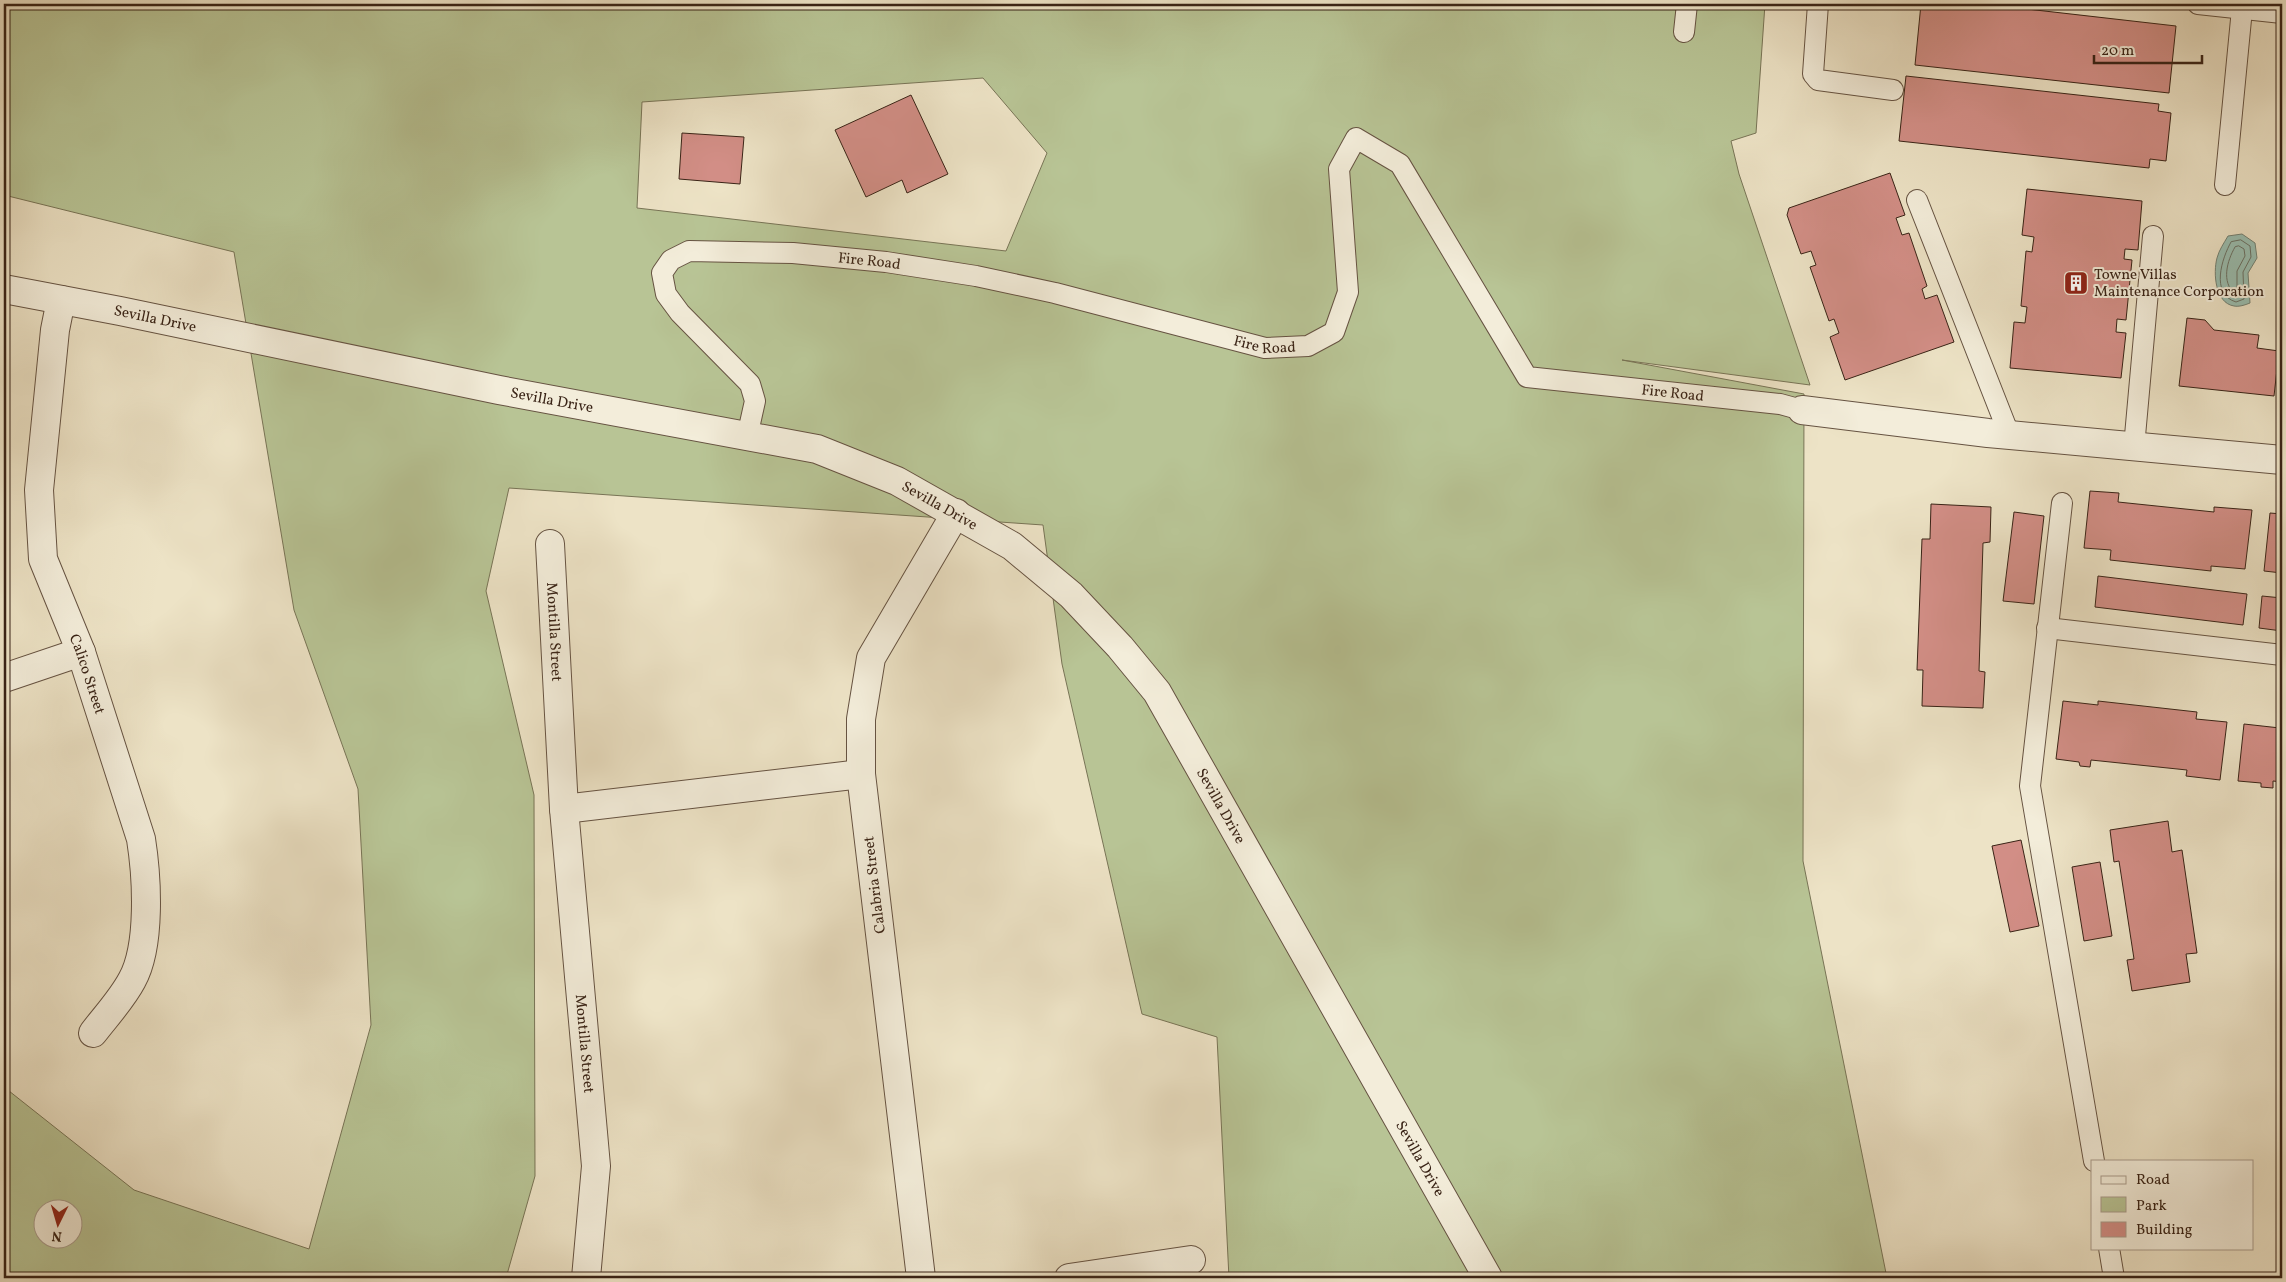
<svg xmlns="http://www.w3.org/2000/svg" width="2286" height="1282" font-family="Vollkorn,serif">
	<style>
		.green { fill: #b8c495; stroke: #787456; fill-rule: evenodd }
		.water { fill: #9abeb0; stroke: #738072 }
		.lines { fill: none; stroke-linecap: round; stroke-linejoin: round }
		.shore { stroke: #6a7063; stroke-width: 1 }
		.building { fill: #d28e86; stroke: #392316 }
		.service-casing { stroke: #665342; stroke-width: 22 }
		.minor-casing { stroke: #665342; stroke-width: 30 }
		.tertiary-casing { stroke: #665342; stroke-width: 30 }
		.service { stroke: #f3edda; stroke-width: 20 }
		.minor { stroke: #f3edda; stroke-width: 28 }
		.tertiary { stroke: #f3edda; stroke-width: 28 }
		.labels { text-anchor: middle; stroke-width: 4; stroke-linejoin: round; paint-order: stroke }
		.street-label { font-size: 15px; fill: #392316; stroke: #f3edda }
		.poi-label { font-size: 15px; fill: #392316; stroke: #f3edda; text-anchor: start }
	</style>
	<rect width="100%" height="100%" fill="#ede3c6"/>
	<filter id="stains"><feTurbulence type="fractalNoise" baseFrequency=".004" numOctaves="4"/><feColorMatrix values="0 0 0 0 .2 0 0 0 0 .09 0 0 0 0 .02 0 0 0 .5 -.17"/></filter>
	<radialGradient id="worn" r=".72"><stop offset=".6" stop-color="#630" stop-opacity="0"/><stop offset="1" stop-color="#630" stop-opacity=".3"/></radialGradient>
	<path class="green" d="M 4,4 L 1765,4 L 1756,133 L 1731,141 L 1739,174 L 1810,385 L 1622,360 L 1804,394 L 1803,861 L 1887,1278 L 1229,1278 L 1217,1037 L 1142,1014 L 1062,664 L 1043,525 L 509,488 L 486,591 L 534,795 L 535,1176 L 506,1278 L 4,1278 L 4,1087 L 134,1190 L 309,1249 L 371,1025 L 358,789 L 294,610 L 234,252 L 4,195 ZM 983,78 L 1047,153 L 1006,251 L 637,208 L 642,102 ZM 42,1210 L 72,1210 L 72,1240 L 42,1240 Z"/>
	<path class="water" d="M 2242,234 L 2255,243 L 2257,258 L 2248,273 L 2250,303 C 2245,305 2239,307 2234,306 C 2215,303 2213,273 2217,258 C 2219,250 2224,243 2228,236 Z"/>
	<g class="lines">
		<path class="shore" d="M 2241,240 L 2250,246 L 2251,257 L 2243,272 L 2244,299 L 2236,302 C 2210,294 2222,258 2231,242 Z
			M 2239,246 L 2244,249 L 2245,256 L 2237,271 L 2237,292 L 2235,294 C 2221,282 2227,261 2235,247 Z"/>
	</g>
	<path class="building" d="M 1921,4 L 1983,4 L 2176,26 L 2169,93 L 1915,65 Z
		M 1906,76 L 2159,104 L 2158,111 L 2171,113 L 2166,161 L 2150,159 L 2149,168 L 1899,141 Z
		M 911,95 L 948,174 L 907,193 L 902,180 L 866,197 L 835,130 Z
		M 682,133 L 744,137 L 740,184 L 679,179 Z
		M 1890,173 L 1905,215 L 1896,218 L 1902,235 L 1909,233 L 1927,286 L 1922,289 L 1925,299 L 1937,295 L 1954,342 L 1845,380 L 1830,337 L 1839,333 L 1834,319 L 1829,321 L 1810,267 L 1816,265 L 1811,251 L 1801,254 L 1787,215 L 1789,208 Z
		M 2027,189 L 2142,201 L 2138,250 L 2125,249 L 2124,259 L 2132,260 L 2126,320 L 2117,319 L 2116,332 L 2126,333 L 2121,378 L 2010,368 L 2014,322 L 2025,323 L 2027,307 L 2021,306 L 2026,251 L 2032,252 L 2034,237 L 2022,235 Z
		M 2187,318 L 2205,320 L 2214,330 L 2259,335 L 2257,348 L 2279,351 L 2274,396 L 2179,386 Z
		M 2090,491 L 2119,493 L 2118,502 L 2214,512 L 2214,507 L 2252,510 L 2245,569 L 2211,566 L 2211,571 L 2110,560 L 2111,550 L 2084,548 Z
		M 1931,504 L 1991,507 L 1990,542 L 1983,543 L 1979,671 L 1985,672 L 1983,708 L 1922,706 L 1923,670 L 1917,670 L 1922,539 L 1930,539 Z
		M 2014,512 L 2044,516 L 2034,604 L 2003,601 Z
		M 2270,513 L 2282,514 L 2282,573 L 2264,571 Z
		M 2098,576 L 2247,594 L 2243,625 L 2095,607 Z
		M 2262,596 L 2282,598 L 2282,631 L 2259,628 Z
		M 2063,701 L 2098,705 L 2098,701 L 2197,712 L 2196,719 L 2227,722 L 2220,780 L 2186,776 L 2187,770 L 2091,760 L 2090,767 L 2080,766 L 2079,762 L 2056,759 Z
		M 2281,722 L 2282,782 L 2273,781 L 2273,788 L 2261,787 L 2261,783 L 2238,781 L 2244,724 L 2280,728 Z
		M 2168,821 L 2172,852 L 2182,850 L 2197,953 L 2186,954 L 2190,982 L 2132,991 L 2127,960 L 2134,959 L 2119,861 L 2114,862 L 2110,830 Z
		M 2021,840 L 2039,926 L 2010,932 L 1992,846 Z
		M 2100,862 L 2112,936 L 2084,941 L 2072,867 Z"/>
	<g class="lines">
		<defs>
			<g id="service">
				<path d="M 1818,4 L 1813,74 L 1818,80 L 1893,90"/>
				<path d="M 2198,4 L 2282,13"/>
				<path d="M 1684,32 L 1687,4"/>
				<path d="M 2225,185 L 2242,9"/>
				<path d="M 1917,200 L 2009,434"/>
				<path id="s1" d="M 747,437 L 755,401 L 750,384 L 680,313 L 666,294 L 662,273 L 671,260 L 689,251 L 793,253 L 886,262 L 976,276 L 1055,293 L 1265,348 L 1308,346 L 1334,332 L 1348,292 L 1339,169 L 1356,138 L 1400,164 L 1527,377 L 1780,404 L 1802,410"/>
				<path d="M 2134,447 L 2153,236"/>
				<path d="M 2062,503 L 2030,786 L 2094,1161"/>
				<path d="M 2047,628 L 2282,655"/>
				<path d="M 2109,1248 L 2114,1278"/>
			</g>
			<g id="minor">
				<path id="s2" d="M 61,300 L 55,330 L 39,490 L 43,559 L 81,652 L 141,839 C 147,877 151,946 132,980 C 122,999 106,1016 93,1033"/>
				<path d="M 1802,410 L 1988,433 L 2282,460"/>
				<path id="s3" d="M 550,544 L 564,809 L 596,1166 L 586,1278"/>
				<path d="M 4,678 L 81,652"/>
				<path d="M 564,809 L 861,774"/>
				<path d="M 921,1278 L 861,774 L 861,719 L 871,658 L 956,513"/>
				<path d="M 1069,1278 L 1191,1260"/>
			</g>
			<g id="tertiary">
				<path id="s4" d="M 4,289 L 120,311 L 499,390 L 817,449 L 897,481 L 1012,546 L 1071,595 L 1120,647 L 1157,692 L 1488,1278"/>
			</g>
		</defs>
		<use href="#service" class="service-casing"/>
		<use href="#minor" class="minor-casing"/>
		<use href="#tertiary" class="tertiary-casing"/>
		<use href="#service" class="service"/>
		<use href="#minor" class="minor"/>
		<use href="#tertiary" class="tertiary"/>
	</g>
	<defs>
		<symbol id="building-square" viewBox="-11 -11 22 22"><rect x="-9" y="-9" width="18" height="18" rx="4" fill="#8f2418" stroke="#f3edda"/><path d="M-4-6H4V6H1V3H-1V6H-4ZM-2.5-4.3h1.7v1.8h-1.7ZM.8-4.3h1.7v1.8H.8ZM-2.5-1h1.7V.8h-1.7ZM.8-1h1.7V.8H.8Z" fill="#fff"/></symbol>
	</defs>
	<g fill-rule="evenodd">
		<use href="#building-square" x="2062" y="269" width="28" height="28"/>
	</g>
	<g class="labels">
		<g class="street-label">
			<text dy="5" stroke="none"><textPath href="#s1" startOffset="416">Fire Road</textPath></text>
			<text dy="5" stroke="none"><textPath href="#s4" startOffset="154">Sevilla Drive</textPath></text>
			<text dy="5" stroke="none"><textPath href="#s1" startOffset="821">Fire Road</textPath></text>
			<text dy="5" stroke="none"><textPath href="#s1" startOffset="1541">Fire Road</textPath></text>
			<text dy="5" stroke="none"><textPath href="#s4" startOffset="559">Sevilla Drive</textPath></text>
			<text dy="5" stroke="none"><textPath href="#s4" startOffset="964">Sevilla Drive</textPath></text>
			<text dy="5" stroke="none"><textPath href="#s3" startOffset="88">Montilla Street</textPath></text>
			<text dy="5" stroke="none"><textPath href="#s2" startOffset="384">Calico Street</textPath></text>
			<text dy="5" stroke="none"><textPath href="#s4" startOffset="1384">Sevilla Drive</textPath></text>
			<text transform="translate(874 885) rotate(-97)" y="5">Calabria Street</text>
			<text dy="5" stroke="none"><textPath href="#s3" startOffset="501">Montilla Street</textPath></text>
			<text dy="5" stroke="none"><textPath href="#s4" startOffset="1789">Sevilla Drive</textPath></text>
		</g>
		<g class="poi-label">
			<text x="2094" y="279">Towne Villas<tspan x="2094" dy="17">Maintenance Corporation</tspan></text>
		</g>
	</g>
	<rect width="2286" height="1282" fill="none" stroke="#ede3c6" stroke-width="20"/>
	<rect x="5" y="5" width="2276" height="1272" fill="none" stroke="#392316" stroke-width="2.5"/>
	<rect x="10" y="10" width="2266" height="1262" fill="none" stroke="#392316"/>
	<rect x="2091" y="1160" width="162" height="90" fill="#f3edda" stroke="#a99c8c"/>
	<rect x="2101" y="1176" width="25" height="8" fill="#f3edda" stroke="#a99c8c"/>
	<text x="2136" y="1184" font-size="15" fill="#392316">Road</text>
	<rect x="2101" y="1197" width="25" height="15" fill="#b8c495" stroke="#a99c8c"/>
	<text x="2136" y="1210" font-size="15" fill="#392316">Park</text>
	<rect x="2101" y="1222" width="25" height="15" fill="#d28e86" stroke="#a99c8c"/>
	<text x="2136" y="1234" font-size="15" fill="#392316">Building</text>
	<g transform="translate(58 1224) rotate(185)"><circle r="24" fill="#f3edda" stroke="#a99c8c"/>
	<path d="M0-4L9 19L0 12L-9 19Z" fill="#8f2418"/>
	<text y="-8" font-size="14" font-weight="bold" text-anchor="middle" fill="#392316">N</text>
	</g>
	<path d="M2094 55v8h108v-8" fill="none" stroke="#392316" stroke-width="2.5"/>
	<text x="2101" y="55" font-size="15" fill="#392316" stroke="#f3edda" stroke-width="4" paint-order="stroke">20 m</text>
	<rect width="100%" height="100%" filter="url(#stains)"/>
	<rect width="100%" height="100%" fill="url(#worn)"/>
</svg>
